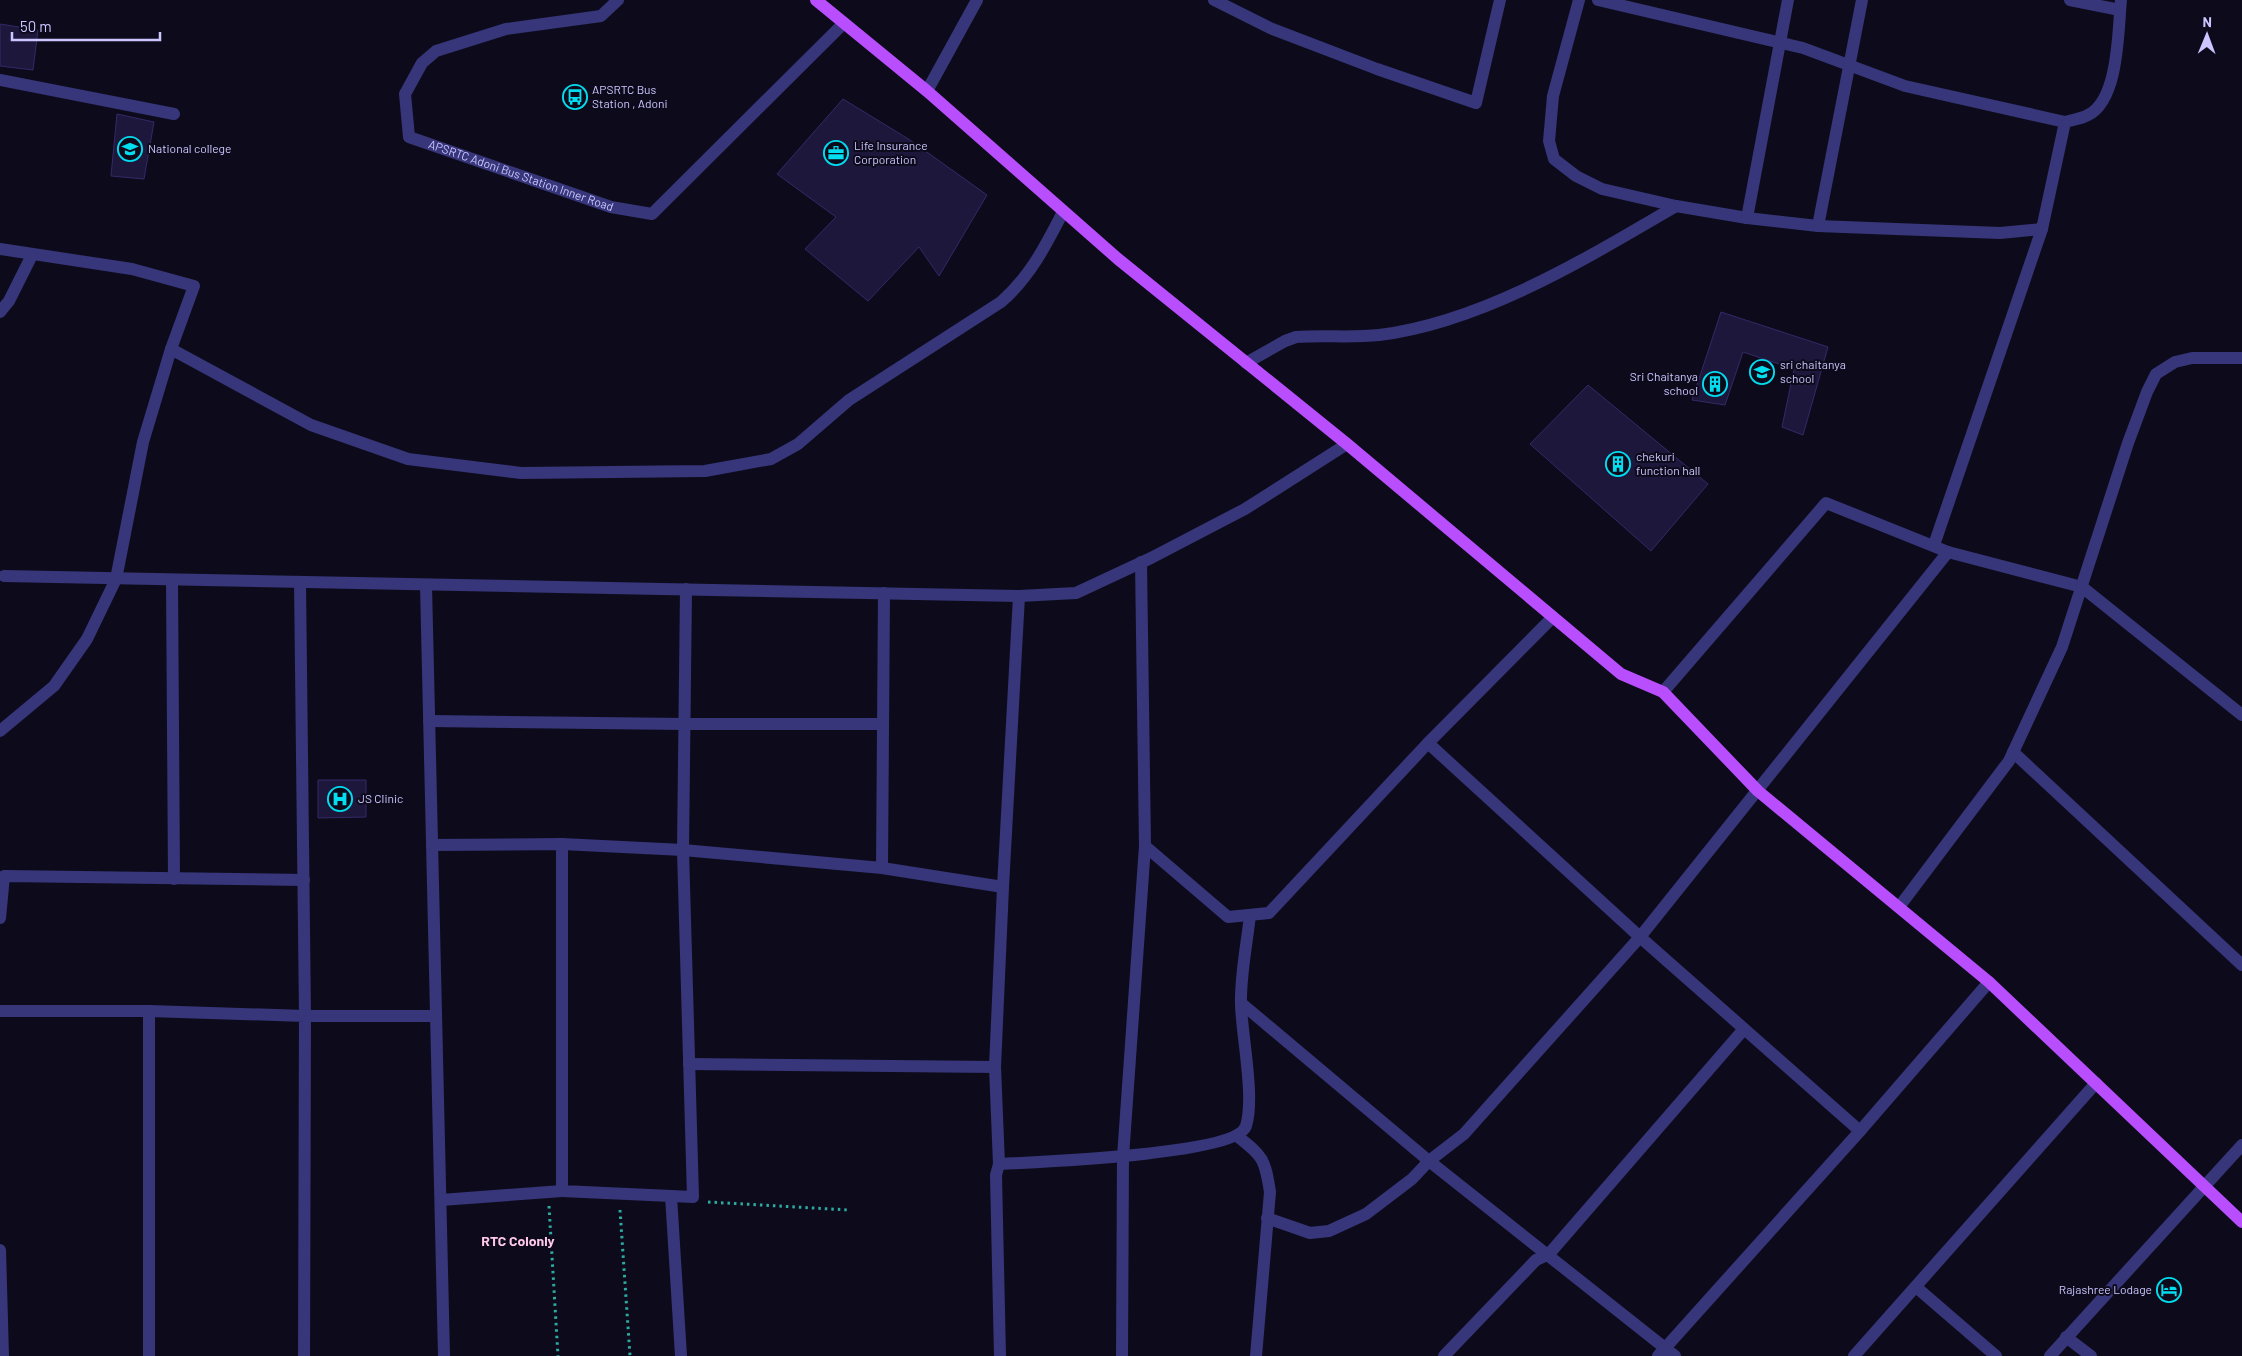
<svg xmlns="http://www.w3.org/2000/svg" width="2242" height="1356" font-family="Barlow,sans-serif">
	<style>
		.building { fill: #1e173c; stroke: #342968 }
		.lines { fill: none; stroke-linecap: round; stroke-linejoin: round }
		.path { stroke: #2daba1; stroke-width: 3; stroke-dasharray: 2.5 4; stroke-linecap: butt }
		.street { stroke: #37367a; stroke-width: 12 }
		.primary { stroke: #b84efe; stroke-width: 12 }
		.labels { text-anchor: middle; stroke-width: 4; stroke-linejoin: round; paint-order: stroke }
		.poi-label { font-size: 12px; fill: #cbc6ff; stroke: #0d0b1b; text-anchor: start }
		.street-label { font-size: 12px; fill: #cbc6ff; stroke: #0d0b1b }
		.neighbourhood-label { font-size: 14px; font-weight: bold; fill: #ffc8ec; stroke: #0d0b1b }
	</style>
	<rect width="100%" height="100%" fill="#0d0b1b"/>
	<path class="building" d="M 0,24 L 38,30 L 33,70 L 0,66 Z
		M 843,99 L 910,140 L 987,195 L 939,276 L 919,247 L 868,301 L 805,249 L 836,217 L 777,174 Z
		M 117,114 L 154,122 L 144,179 L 111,176 Z
		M 1721,312 L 1828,347 L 1803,435 L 1782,427 L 1794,369 L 1743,352 L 1725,405 L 1692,400 Z
		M 1588,385 L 1708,484 L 1651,551 L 1530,444 Z
		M 318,780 L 366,780 L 366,817 L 318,818 Z"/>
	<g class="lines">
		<path class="path" d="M 708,1202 L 849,1210
			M 549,1206 L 558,1356
			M 620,1210 L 630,1356"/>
		<g class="street">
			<path id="s1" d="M 618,0 L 601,16 L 506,29 L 436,51 L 422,63 L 405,94 L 409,137 L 611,207 L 652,214 L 844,23"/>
			<path d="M 1214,0 L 1270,28 L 1377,69 L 1476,103 L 1500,0"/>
			<path d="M 1579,0 L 1553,96 L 1549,141 L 1554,159 L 1576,176 L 1602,189 L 1676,206 L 1747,218 L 1818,226 L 2000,233 L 2042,229"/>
			<path d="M 1598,0 L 1803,48 L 1905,86 L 2065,122"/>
			<path d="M 2070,0 L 2120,10"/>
			<path d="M 0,80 L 174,114"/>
			<path d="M 927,91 L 977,0"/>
			<path d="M 1747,218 L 1788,0"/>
			<path d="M 1818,226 L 1862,0"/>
			<path d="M 0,249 L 132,269 L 194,286 L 171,349 L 143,442 L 116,579 L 87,639 L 54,686 L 0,731"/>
			<path d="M 0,312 L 9,301 L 32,255"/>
			<path d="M 171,349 L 311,425 L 408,459 L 521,473 L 705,471 L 771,459 L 798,444 L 849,400 L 1001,302 C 1030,277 1046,245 1063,212"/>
			<path d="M 1246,363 L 1285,341 L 1296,337 C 1324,335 1352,338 1379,335 C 1483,322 1587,258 1676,206"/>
			<path d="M 1934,545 L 2042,229 L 2065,122 C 2072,120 2081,119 2088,115 C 2119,100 2118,30 2121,0"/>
			<path d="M 1141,562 L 1145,846 L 1228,917 L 1269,913 L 1428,743 L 1553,617"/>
			<path d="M 4,576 L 1019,596 L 1076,593 L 1151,558 L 1245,509 L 1347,444"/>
			<path d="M 172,580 L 174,879"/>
			<path d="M 300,582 L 305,1016 L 436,1016"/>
			<path d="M 426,585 L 444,1356"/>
			<path d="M 1663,692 L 1826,503 L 1948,552 L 2082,587 L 2242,715"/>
			<path d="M 429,721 L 684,724 L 883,724"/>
			<path d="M 1428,743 L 1640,937 L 1860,1131"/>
			<path d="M 2013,752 L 2242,965"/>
			<path d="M 562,844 L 562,1191 L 693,1197 L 683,850 L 686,589"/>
			<path d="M 432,845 L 562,844 L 683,850 L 882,868 L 1003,887 L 1019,596"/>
			<path d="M 882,868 L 884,593"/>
			<path d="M 1899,907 L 2009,761 L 2062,647 L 2128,443 L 2147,392 L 2156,374 L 2175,362 L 2192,358 L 2242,358"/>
			<path d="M 0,918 L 4,876 L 304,880"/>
			<path d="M 1241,1003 L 1429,1161 L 1675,1356"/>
			<path d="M 0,1011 L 149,1011"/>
			<path d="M 689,1064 L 995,1067 L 1003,887"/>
			<path d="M 995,1067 L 999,1164 L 996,1175 L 1000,1356"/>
			<path d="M 1237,1136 C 1263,1156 1265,1159 1270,1192 L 1256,1356"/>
			<path d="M 999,1164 C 1034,1162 1236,1155 1246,1126 C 1255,1097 1242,1037 1241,1005 C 1240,976 1247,944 1250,915"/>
			<path d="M 671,1196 L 681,1356"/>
			<path d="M 441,1200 L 562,1191"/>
			<path d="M 1267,1218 L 1310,1233 L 1329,1231 L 1366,1214 L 1412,1179 L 1429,1161 L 1464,1134 L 1640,937 L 1948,552"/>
			<path d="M 0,1250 L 3,1356"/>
			<path d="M 1916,1287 L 1996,1356"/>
			<path d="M 2066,1337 L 2091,1356"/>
			<path d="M 149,1356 L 149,1011 L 305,1016 L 304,1356"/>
			<path d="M 1122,1356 L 1123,1157 L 1145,846"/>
			<path d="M 1444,1356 L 1536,1260 L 1549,1254 L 1744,1029"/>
			<path d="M 1658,1356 L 1860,1131 L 1989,982"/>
			<path d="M 1854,1356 L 2096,1083"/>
			<path d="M 2050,1356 L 2242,1145"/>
		</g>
		<path class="primary" d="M 816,0 L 927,91 L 1118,259 L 1347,444 L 1621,674 L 1663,692 L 1758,791 L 1989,982 L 2242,1222"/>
	</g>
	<defs>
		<symbol id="bus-ring" viewBox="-11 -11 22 22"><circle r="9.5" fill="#0d0b1b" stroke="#02ddef" stroke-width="1.5"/><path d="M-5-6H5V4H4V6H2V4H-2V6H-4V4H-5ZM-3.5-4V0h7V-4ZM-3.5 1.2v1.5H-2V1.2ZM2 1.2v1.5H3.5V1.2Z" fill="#02ddef"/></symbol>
		<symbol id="university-ring" viewBox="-11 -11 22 22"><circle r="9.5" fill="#0d0b1b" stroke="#02ddef" stroke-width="1.5"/><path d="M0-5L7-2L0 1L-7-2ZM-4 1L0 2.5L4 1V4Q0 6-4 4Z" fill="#02ddef"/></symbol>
		<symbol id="office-ring" viewBox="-11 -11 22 22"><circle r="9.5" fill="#0d0b1b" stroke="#02ddef" stroke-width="1.5"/><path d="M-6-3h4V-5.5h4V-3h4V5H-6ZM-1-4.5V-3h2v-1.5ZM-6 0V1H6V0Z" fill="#02ddef"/></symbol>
		<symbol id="school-ring" viewBox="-11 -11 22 22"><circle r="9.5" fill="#0d0b1b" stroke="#02ddef" stroke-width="1.5"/><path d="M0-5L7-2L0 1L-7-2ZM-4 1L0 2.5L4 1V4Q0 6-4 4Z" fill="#02ddef"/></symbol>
		<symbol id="building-ring" viewBox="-11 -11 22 22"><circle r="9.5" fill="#0d0b1b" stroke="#02ddef" stroke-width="1.5"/><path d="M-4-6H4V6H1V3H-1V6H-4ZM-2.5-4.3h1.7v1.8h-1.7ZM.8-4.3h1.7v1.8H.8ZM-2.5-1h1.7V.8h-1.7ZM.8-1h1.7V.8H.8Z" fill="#02ddef"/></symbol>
		<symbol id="hospital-ring" viewBox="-11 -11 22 22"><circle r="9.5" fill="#0d0b1b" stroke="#02ddef" stroke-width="1.5"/><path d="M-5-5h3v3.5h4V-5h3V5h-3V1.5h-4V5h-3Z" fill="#02ddef"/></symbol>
		<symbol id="hotel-ring" viewBox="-11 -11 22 22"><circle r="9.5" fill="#0d0b1b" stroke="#02ddef" stroke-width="1.5"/><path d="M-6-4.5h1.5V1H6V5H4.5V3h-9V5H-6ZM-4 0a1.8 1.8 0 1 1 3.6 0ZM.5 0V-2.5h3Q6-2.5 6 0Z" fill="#02ddef"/></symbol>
	</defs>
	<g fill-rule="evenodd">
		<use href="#bus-ring" x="561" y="83" width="28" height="28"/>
		<use href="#university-ring" x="116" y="135" width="28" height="28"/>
		<use href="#office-ring" x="822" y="139" width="28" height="28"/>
		<use href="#school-ring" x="1748" y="358" width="28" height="28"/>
		<use href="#building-ring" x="1701" y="370" width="28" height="28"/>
		<use href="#building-ring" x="1604" y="450" width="28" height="28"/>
		<use href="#hospital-ring" x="326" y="785" width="28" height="28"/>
		<use href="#hotel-ring" x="2155" y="1276" width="28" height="28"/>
	</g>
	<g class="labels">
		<g class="poi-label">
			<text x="592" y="94">APSRTC Bus<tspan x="592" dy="14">Station , Adoni</tspan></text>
			<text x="854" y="150">Life Insurance<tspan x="854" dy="14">Corporation</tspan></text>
			<text x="148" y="153">National college</text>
			<text x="1780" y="369">sri chaitanya<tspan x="1780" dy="14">school</tspan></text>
			<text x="1698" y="381" text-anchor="end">Sri Chaitanya<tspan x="1698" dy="14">school</tspan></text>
			<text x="1636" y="461">chekuri<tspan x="1636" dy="14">function hall</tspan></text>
			<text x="358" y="803">JS Clinic</text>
			<text x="2152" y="1294" text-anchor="end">Rajashree Lodage</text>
		</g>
		<g class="street-label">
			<text dy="4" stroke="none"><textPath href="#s1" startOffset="408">APSRTC Adoni Bus Station Inner Road</textPath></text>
		</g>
		<g class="neighbourhood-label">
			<text x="518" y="1246">RTC Colonly</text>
		</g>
	</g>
	<g transform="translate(2207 35) rotate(1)" stroke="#0d0b1b" stroke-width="4" paint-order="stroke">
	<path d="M0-4L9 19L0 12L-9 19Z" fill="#cbc6ff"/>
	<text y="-8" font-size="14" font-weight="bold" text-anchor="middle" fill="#cbc6ff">N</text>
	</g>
	<path d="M12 32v8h148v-8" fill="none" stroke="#cbc6ff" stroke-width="2.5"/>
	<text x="20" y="32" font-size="15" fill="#cbc6ff" stroke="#0d0b1b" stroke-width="4" paint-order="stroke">50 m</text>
</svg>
